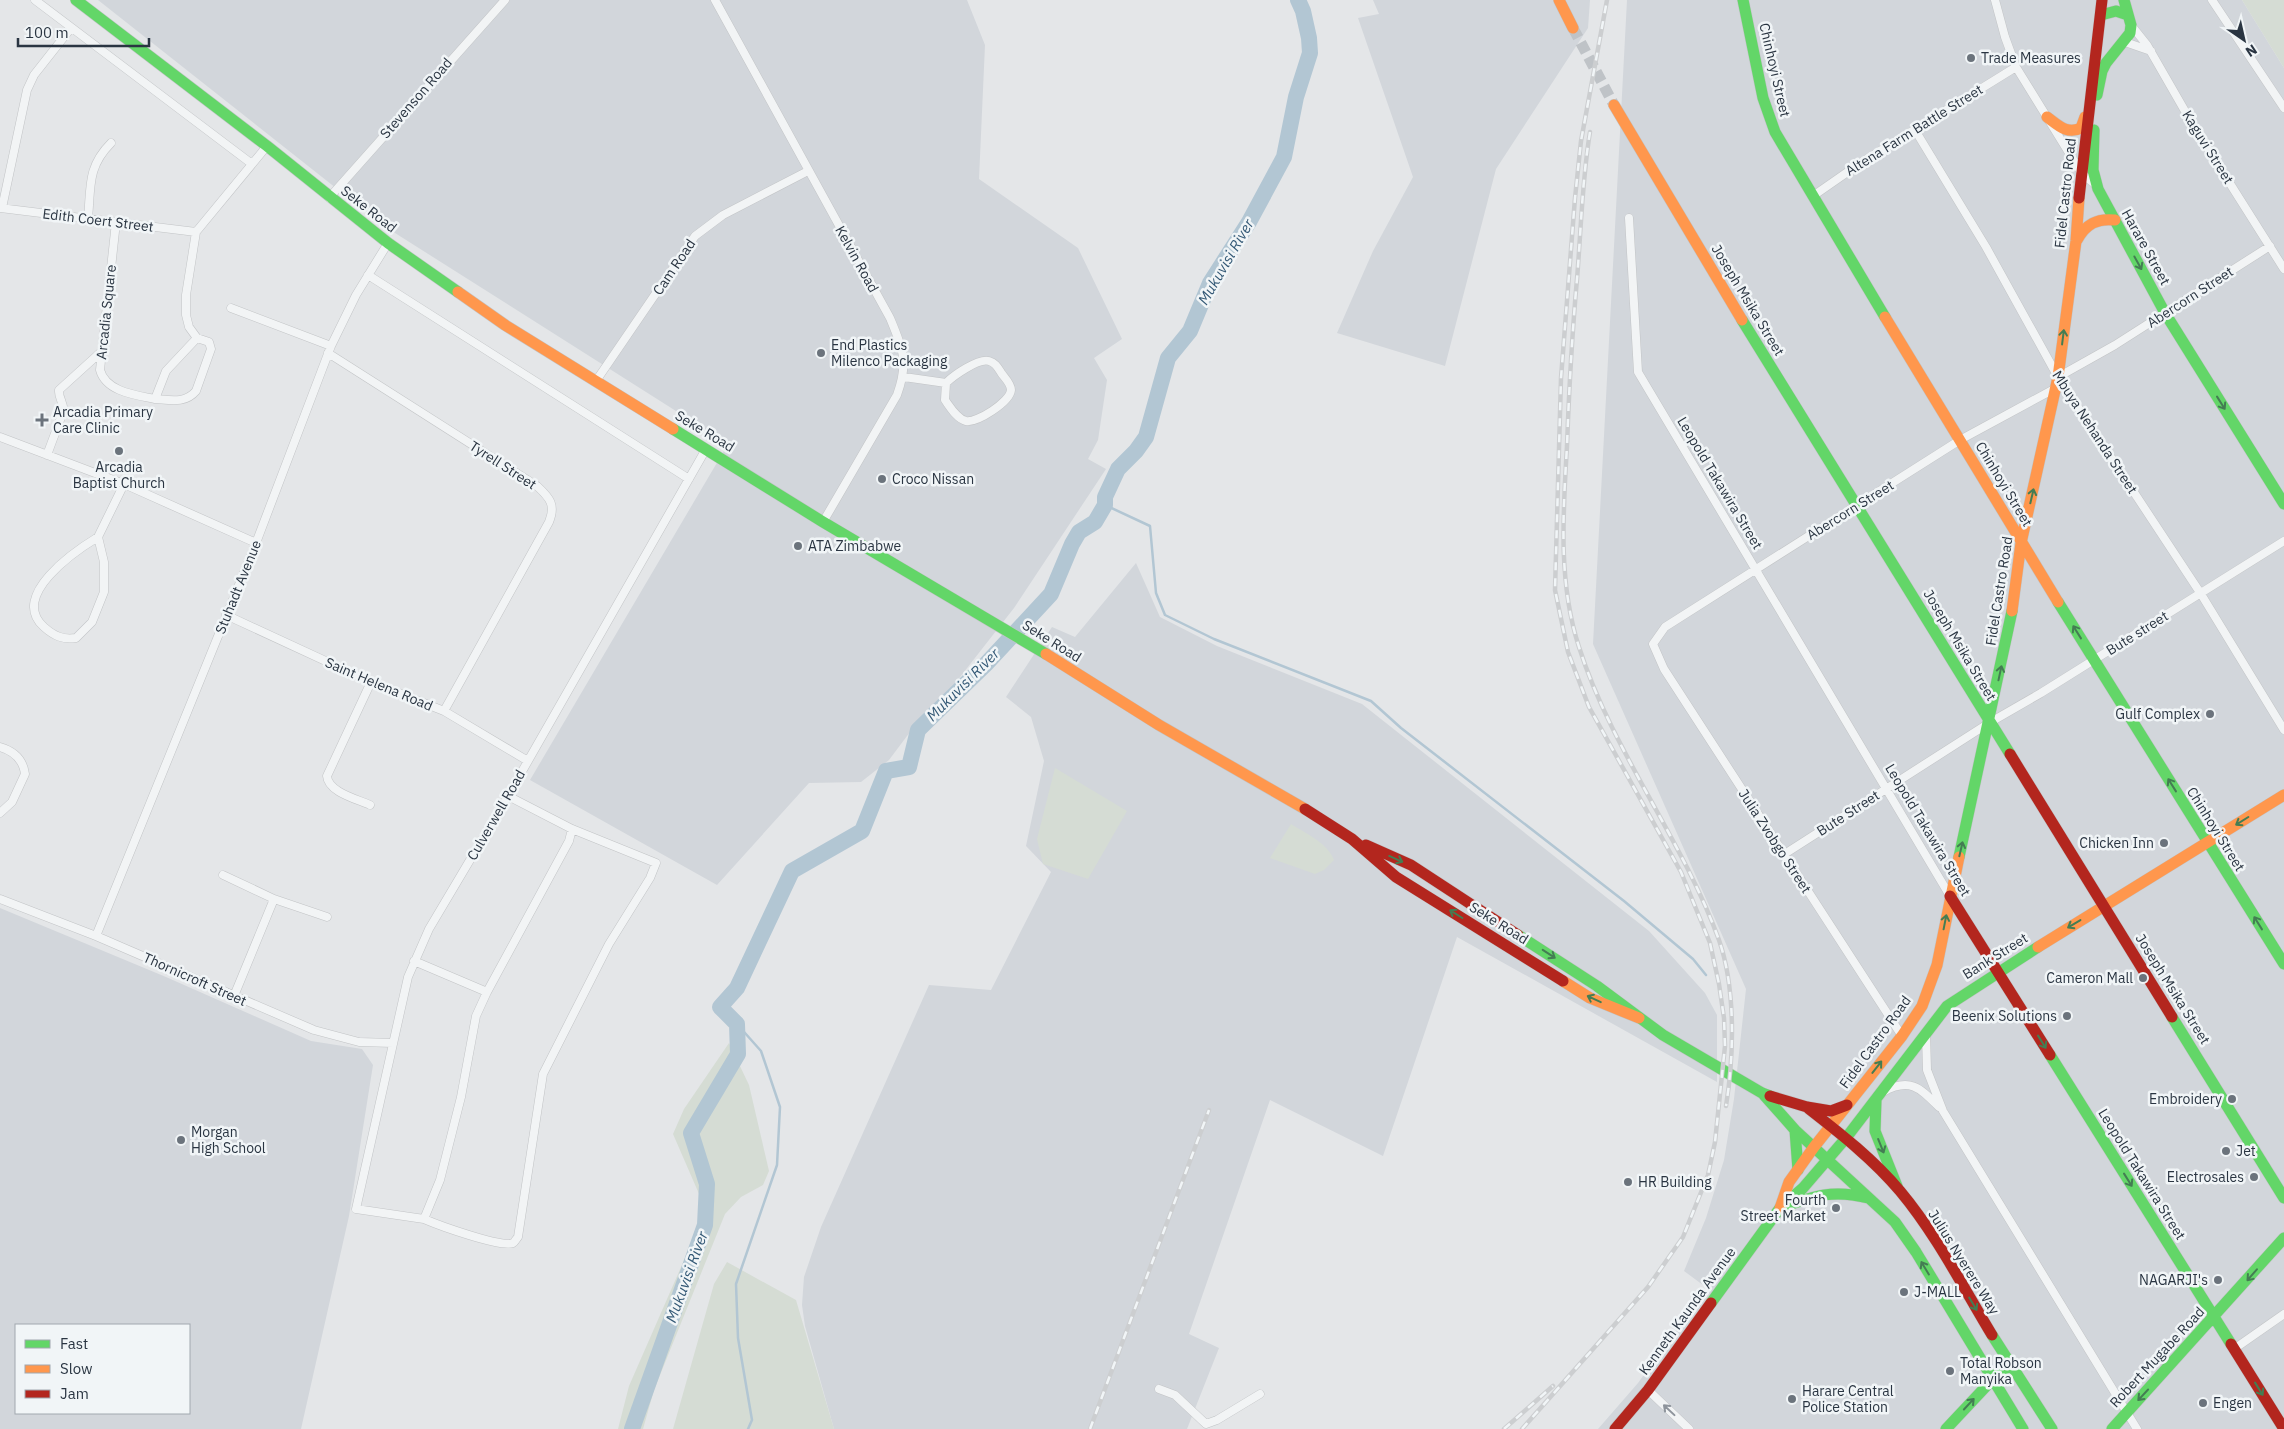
<svg xmlns="http://www.w3.org/2000/svg" width="2284" height="1429" font-family="'IBM Plex Sans',sans-serif">
	<style>
		.built { fill: #d2d6db; fill-rule: evenodd }
		.green { fill: #d5dcd4 }
		.lines { fill: none; stroke-linecap: round; stroke-linejoin: round }
		.stream { stroke: #b2c6d3; stroke-width: 2.5 }
		.river { stroke: #b2c6d3; stroke-width: 16 }
		.secondary-tunnel { stroke: #bfc3c7; stroke-width: 11; stroke-dasharray: 11 5.5; stroke-linecap: butt }
		.street-casing { stroke: #c2c4c6; stroke-width: 9 }
		.fast-casing { stroke: #c2c4c6; stroke-width: 12 }
		.slow-casing { stroke: #c2c4c6; stroke-width: 12 }
		.jam-casing { stroke: #c2c4c6; stroke-width: 12 }
		.street { stroke: #f2f4f5; stroke-width: 8 }
		.fast { stroke: #63d668; stroke-width: 11 }
		.slow { stroke: #ff974d; stroke-width: 11 }
		.jam { stroke: #b3261e; stroke-width: 11 }
		.rail-casing { stroke: #ccced0; stroke-width: 4.5 }
		.rail { stroke: #f1f5f7; stroke-width: 2.5; stroke-dasharray: 8; stroke-linecap: butt }
		.oneway { stroke: #447d53 }
		.oneway2 { stroke: #8e949c }
		.poi-dot { fill: #6b737c; stroke: #f1f5f7; stroke-width: 2 }
		.labels { text-anchor: middle; stroke-width: 5; stroke-linejoin: round; paint-order: stroke }
		.poi-label { font-size: 14px; fill: #2a3542; stroke: #f1f5f7; text-anchor: start }
		.street-label { font-size: 14px; fill: #2a3542; stroke: #f1f5f7 }
		.water-label { font-size: 15px; font-style: italic; fill: #345976; stroke: #f1f5f7 }
	</style>
	<rect width="100%" height="100%" fill="#e4e6e8"/>
	<path class="built" d="M 98,0 L 967,0 L 985,45 L 979,179 L 1078,248 L 1122,339 L 1094,358 L 1107,380 L 1098,440 L 1088,459 L 1106,469 L 1014,608 L 946,695 L 913,728 L 889,760 L 861,782 L 809,783 L 717,885 L 530,780 L 728,444 L 384,226 Z
		M 1373,0 L 1590,0 L 1588,28 L 1496,169 L 1445,366 L 1337,333 L 1373,251 L 1413,177 L 1358,18 L 1379,14 Z
		M 1627,0 L 2242,0 L 2284,68 L 2284,1429 L 1598,1429 L 1638,1383 L 1707,1288 L 1684,1271 L 1706,1218 L 1724,1160 L 1734,1099 L 1746,989 L 1593,644 Z
		M 1136,563 L 1160,617 L 1217,646 L 1362,704 L 1649,931 L 1705,993 L 1717,1015 L 1717,1082 L 1457,937 L 1383,1156 L 1270,1100 L 1189,1334 L 1219,1348 L 1187,1429 L 834,1429 L 805,1326 L 802,1305 L 804,1277 L 821,1227 L 929,985 L 991,990 L 1051,872 L 1026,846 L 1044,761 L 1031,717 L 1006,697 L 1052,627 L 1075,637 Z
		M 0,908 L 166,977 L 311,1041 L 362,1049 L 373,1065 L 349,1216 L 301,1429 L 0,1429 ZM 16,1325 L 189,1325 L 189,1413 L 16,1413 Z"/>
	<path class="green" d="M 2242,0 L 2284,0 L 2284,68 Z
		M 1055,768 L 1127,811 L 1088,879 L 1043,864 L 1037,839 Z
		M 1291,824 C 1305,833 1328,843 1334,860 L 1324,870 L 1315,874 L 1270,858 Z
		M 729,1043 L 749,1085 L 769,1171 L 763,1185 L 741,1197 L 725,1214 L 654,1390 L 643,1429 L 618,1429 L 629,1386 L 706,1210 L 673,1134 L 684,1109 Z
		M 727,1262 L 796,1300 L 834,1429 L 673,1429 L 714,1284 Z"/>
	<g class="lines">
		<path class="stream" d="M 1105,505 L 1150,526 L 1156,593 L 1165,615 L 1214,639 L 1371,701 L 1401,728 L 1624,901 L 1693,959 L 1706,975
			M 737,1024 L 761,1051 L 780,1107 L 777,1165 L 736,1284 L 738,1338 L 752,1420 L 748,1429"/>
		<path class="river" d="M 632,1429 L 705,1225 L 707,1184 L 691,1133 L 738,1054 L 737,1024 L 720,1007 L 737,988 L 792,871 L 862,831 L 886,771 L 909,767 L 918,730 L 986,664 L 1051,594 L 1072,544 L 1079,532 L 1095,522 L 1105,505 L 1105,497 L 1118,469 L 1136,451 L 1146,437 L 1168,358 L 1190,331 L 1210,283 L 1249,222 L 1284,157 L 1296,97 L 1310,53 L 1309,38 L 1303,11 L 1298,0"/>
		<path class="secondary-tunnel" d="M 1573,28 L 1614,105"/>
		<defs>
			<path id="street" d="M 35,0 L 252,164
				M 715,0 L 890,318 C 903,349 909,362 897,395 L 823,522
				M 1995,0 L 2005,37 L 2016,67 L 2082,174 L 2095,184
				M 2212,0 L 2284,108
				M 2131,25 L 2147,45 L 2193,125 L 2284,269
				M 2125,42 L 2151,51
				M 1915,130 L 1986,247 L 2058,377 L 2201,594 L 2284,730
				M 1813,196 L 1859,164 L 2016,67
				M 329,198 L 505,0
				M 0,208 L 196,232
				M 2,208 L 27,90 L 34,75 L 71,28
				M 1629,218 L 1638,372 L 1950,896
				M 88,219 C 91,187 87,167 111,143
				M 116,222 L 100,370 C 106,392 136,395 155,399 L 166,371 L 197,338 L 189,327 L 186,315 L 186,295 L 196,232 L 267,146
				M 368,275 L 689,479
				M 231,308 L 331,346
				M 328,353 L 537,486 C 550,498 556,505 549,522 L 444,711
				M 904,377 L 946,383 L 945,400 C 950,407 957,419 966,421 C 977,423 1010,402 1011,390 C 1011,384 1005,378 1002,374 C 998,368 996,363 989,361 C 978,358 953,376 946,383
				M 2058,377 L 2115,345 L 2270,246
				M 596,381 L 695,236 L 723,215 L 808,171
				M 155,399 C 170,400 185,404 196,391 L 211,349 L 209,342 L 197,338
				M 0,437 L 124,484 L 256,543
				M 47,455 L 63,412 C 65,404 58,398 59,390 L 102,351
				M 98,537 C 75,551 9,596 44,627 C 54,636 63,640 76,638 L 92,622 L 104,592 L 104,562 L 98,537 L 124,484
				M 226,615 L 371,682 L 444,711 L 528,761
				M 0,747 C 14,751 23,759 25,774 L 12,802 L 0,813
				M 370,805 C 357,799 328,792 327,776 L 371,682
				M 572,829 L 569,841 L 487,992 L 476,1016 L 461,1097 L 440,1180 L 424,1219 L 356,1209 L 408,977 L 429,929 L 508,796 L 706,449
				M 1783,855 L 1989,723 L 2041,693 L 2284,541
				M 223,875 L 274,899 L 327,917
				M 0,899 L 96,936 L 314,1030 L 359,1042 L 393,1043
				M 96,936 L 256,543 L 331,346 L 356,295 L 388,243
				M 414,961 L 487,992
				M 234,996 L 274,899
				M 1926,1035 L 1927,1070 L 1943,1111 L 2137,1429
				M 1902,1036 L 1664,669 L 1653,644 L 1665,627 L 1960,440 L 2056,388
				M 1883,1092 C 1910,1077 1920,1088 1939,1107
				M 424,1219 C 438,1225 501,1248 513,1243 C 515,1242 516,1239 518,1237 L 543,1074 L 609,944 L 650,878 L 656,863 L 572,829 L 508,796
				M 2234,1349 L 2284,1314
				M 1159,1389 L 1175,1395 L 1206,1424 L 1217,1420 L 1260,1394
				M 1648,1390 L 1689,1429"/>
			<path id="fast" d="M 76,0 L 267,146 L 388,243 L 458,292
				M 1743,0 L 1763,98 L 1775,132 L 1885,317
				M 2101,15 L 2116,11 L 2128,15
				M 2097,95 L 2102,71 L 2106,63 L 2130,33 L 2131,25 L 2124,0
				M 2094,130 L 2093,170 L 2098,189 L 2165,313 L 2284,504
				M 1742,320 L 2010,754
				M 673,429 L 823,522 L 1046,654
				M 2058,602 L 2284,964
				M 1959,857 L 2012,611
				M 1518,935 L 1597,986 L 1663,1035 L 1762,1093 L 1770,1096
				M 2172,1017 L 2284,1198
				M 2050,1055 L 2231,1344
				M 1764,1095 L 1795,1130 L 1895,1222 L 1916,1252 L 2023,1429
				M 1876,1100 L 1875,1131 L 1897,1186
				M 1795,1130 L 1798,1170
				M 1780,1208 C 1813,1196 1833,1189 1868,1198
				M 1711,1303 L 1780,1208 L 1803,1188 L 1846,1138 L 1947,1006 L 2038,947
				M 1992,1335 L 2052,1429
				M 1946,1429 L 1992,1380 L 2010,1365
				M 2112,1429 L 2284,1238"/>
			<path id="slow" d="M 1559,0 L 1573,28
				M 1614,105 L 1742,320
				M 2047,117 C 2058,125 2067,135 2081,128 L 2085,117
				M 2077,240 C 2086,224 2097,218 2115,220
				M 458,292 L 505,325 L 673,429
				M 1885,317 L 2058,602
				M 2012,611 L 2021,543 L 2058,377 L 2076,241 L 2079,198
				M 1046,654 L 1159,725 L 1305,809
				M 2038,947 L 2284,795
				M 1563,981 L 1590,998 L 1639,1018
				M 1780,1208 L 1789,1182 L 1814,1147 L 1902,1036 L 1922,1006 L 1937,965 L 1959,857"/>
			<path id="jam" d="M 2079,198 L 2102,0
				M 2010,754 L 2172,1017
				M 1305,809 L 1352,839 L 1396,877 L 1563,981
				M 1366,845 L 1411,865 L 1518,935
				M 1950,896 L 2050,1055
				M 1770,1096 L 1807,1107 L 1831,1111 L 1847,1105
				M 1809,1109 C 1841,1134 1874,1160 1900,1191 C 1936,1234 1963,1287 1992,1335
				M 2231,1344 L 2284,1429
				M 1615,1429 L 1648,1390 L 1711,1303"/>
		</defs>
		<use href="#street" class="street-casing"/>
		<use href="#fast" class="fast-casing"/>
		<use href="#slow" class="slow-casing"/>
		<use href="#jam" class="jam-casing"/>
		<use href="#street" class="street"/>
		<use href="#fast" class="fast"/>
		<use href="#slow" class="slow"/>
		<use href="#jam" class="jam"/>
		<defs>
			<path id="rail" d="M 1590,132 C 1582,180 1581,231 1577,279 C 1572,335 1569,390 1567,446 C 1563,513 1558,583 1579,647 C 1612,751 1682,838 1719,940 C 1736,989 1734,1056 1726,1106
				M 1090,1429 L 1209,1110
				M 1504,1429 L 1553,1386
				M 1522,1429 L 1648,1287 L 1683,1237 L 1708,1175 L 1715,1142 L 1725,1046 L 1724,1018 L 1719,984 L 1710,943 L 1681,872 L 1589,707 L 1568,652 L 1555,590 L 1561,378 L 1575,198 L 1581,141 L 1607,0"/>
		</defs>
		<use href="#rail" class="rail-casing"/>
		<use href="#rail" class="rail"/>
	</g>
	<defs><path id="oneway-shaft" d="M-6 0H5M1.5-3L5.5 0L1.5 3" fill="none" stroke-width="1.6" stroke-linecap="round" stroke-linejoin="round" transform="scale(1.25)"/></defs>
	<g class="oneway">
		<use href="#oneway-shaft" transform="translate(2138 263) rotate(61)"/>
		<use href="#oneway-shaft" transform="translate(2063 337) rotate(-83)"/>
		<use href="#oneway-shaft" transform="translate(2221 403) rotate(58)"/>
		<use href="#oneway-shaft" transform="translate(2032 496) rotate(-77)"/>
		<use href="#oneway-shaft" transform="translate(2077 632) rotate(-122)"/>
		<use href="#oneway-shaft" transform="translate(2000 673) rotate(-78)"/>
		<use href="#oneway-shaft" transform="translate(2172 785) rotate(-122)"/>
		<use href="#oneway-shaft" transform="translate(2242 821) rotate(148)"/>
		<use href="#oneway-shaft" transform="translate(1961 849) rotate(-77)"/>
		<use href="#oneway-shaft" transform="translate(1396 859) rotate(24)"/>
		<use href="#oneway-shaft" transform="translate(1456 914) rotate(-148)"/>
		<use href="#oneway-shaft" transform="translate(1945 922) rotate(-79)"/>
		<use href="#oneway-shaft" transform="translate(2258 923) rotate(-122)"/>
		<use href="#oneway-shaft" transform="translate(2074 924) rotate(149)"/>
		<use href="#oneway-shaft" transform="translate(1549 954) rotate(33)"/>
		<use href="#oneway-shaft" transform="translate(1594 999) rotate(-155)"/>
		<use href="#oneway-shaft" transform="translate(2042 1042) rotate(58)"/>
		<use href="#oneway-shaft" transform="translate(1877 1067) rotate(-52)"/>
		<use href="#oneway-shaft" transform="translate(1881 1146) rotate(68)"/>
		<use href="#oneway-shaft" transform="translate(2128 1180) rotate(58)"/>
		<use href="#oneway-shaft" transform="translate(1925 1268) rotate(-121)"/>
		<use href="#oneway-shaft" transform="translate(2252 1275) rotate(131)"/>
		<use href="#oneway-shaft" transform="translate(1973 1304) rotate(59)"/>
		<use href="#oneway-shaft" transform="translate(2259 1389) rotate(58)"/>
		<use href="#oneway-shaft" transform="translate(2143 1395) rotate(133)"/>
		<use href="#oneway-shaft" transform="translate(1969 1404) rotate(-47)"/>
	</g>
	<use class="oneway2" href="#oneway-shaft" transform="translate(1669 1410) rotate(-137)"/>
	<g class="poi-dot">
		<circle cx="1971" cy="58" r="5"/>
		<circle cx="821" cy="353" r="5"/>
		<path d="M39.5 412.5h5v5h5v5h-5v5h-5v-5h-5v-5h5z"/>
		<circle cx="119" cy="451" r="5"/>
		<circle cx="882" cy="479" r="5"/>
		<circle cx="798" cy="546" r="5"/>
		<circle cx="2210" cy="714" r="5"/>
		<circle cx="2164" cy="843" r="5"/>
		<circle cx="2143" cy="978" r="5"/>
		<circle cx="2067" cy="1016" r="5"/>
		<circle cx="2232" cy="1099" r="5"/>
		<circle cx="181" cy="1140" r="5"/>
		<circle cx="2226" cy="1151" r="5"/>
		<circle cx="2254" cy="1177" r="5"/>
		<circle cx="1628" cy="1182" r="5"/>
		<circle cx="1836" cy="1208" r="5"/>
		<circle cx="2218" cy="1280" r="5"/>
		<circle cx="1904" cy="1292" r="5"/>
		<circle cx="1950" cy="1371" r="5"/>
		<circle cx="1792" cy="1399" r="5"/>
		<circle cx="2203" cy="1403" r="5"/>
	</g>
	<g class="labels">
		<g class="poi-label">
			<text x="1981" y="63">Trade Measures</text>
			<text x="831" y="350">End Plastics<tspan x="831" dy="16">Milenco Packaging</tspan></text>
			<text x="53" y="417">Arcadia Primary<tspan x="53" dy="16">Care Clinic</tspan></text>
			<text x="119" y="472" text-anchor="middle">Arcadia<tspan x="119" dy="16">Baptist Church</tspan></text>
			<text x="892" y="484">Croco Nissan</text>
			<text x="808" y="551">ATA Zimbabwe</text>
			<text x="2200" y="719" text-anchor="end">Gulf Complex</text>
			<text x="2154" y="848" text-anchor="end">Chicken Inn</text>
			<text x="2133" y="983" text-anchor="end">Cameron Mall</text>
			<text x="2057" y="1021" text-anchor="end">Beenix Solutions</text>
			<text x="2222" y="1104" text-anchor="end">Embroidery</text>
			<text x="191" y="1137">Morgan<tspan x="191" dy="16">High School</tspan></text>
			<text x="2236" y="1156">Jet</text>
			<text x="2244" y="1182" text-anchor="end">Electrosales</text>
			<text x="1638" y="1187">HR Building</text>
			<text x="1826" y="1205" text-anchor="end">Fourth<tspan x="1826" dy="16">Street Market</tspan></text>
			<text x="2208" y="1285" text-anchor="end">NAGARJI's</text>
			<text x="1914" y="1297">J-MALL</text>
			<text x="1960" y="1368">Total Robson<tspan x="1960" dy="16">Manyika</tspan></text>
			<text x="1802" y="1396">Harare Central<tspan x="1802" dy="16">Police Station</tspan></text>
			<text x="2213" y="1408">Engen</text>
		</g>
		<g class="street-label">
			<text transform="translate(1775 70) rotate(77)" y="5">Chinhoyi Street</text>
			<text transform="translate(416 98) rotate(-49)" y="5">Stevenson Road</text>
			<text transform="translate(1914 130) rotate(-32)" y="5">Altena Farm Battle Street</text>
			<text transform="translate(2208 147) rotate(58)" y="5">Kaguvi Street</text>
			<text transform="translate(2065 193) rotate(-84)" y="5">Fidel Castro Road</text>
			<text transform="translate(369 209) rotate(38)" y="5">Seke Road</text>
			<text transform="translate(98 220) rotate(7)" y="5">Edith Coert Street</text>
			<text transform="translate(2146 247) rotate(61)" y="5">Harare Street</text>
			<text transform="translate(857 259) rotate(61)" y="5">Kelvin Road</text>
			<text transform="translate(674 267) rotate(-56)" y="5">Cam Road</text>
			<text transform="translate(2190 297) rotate(-33)" y="5">Abercorn Street</text>
			<text transform="translate(1748 300) rotate(59)" y="5">Joseph Msika Street</text>
			<text transform="translate(106 312) rotate(-84)" y="5">Arcadia Square</text>
			<text transform="translate(705 431) rotate(31)" y="5">Seke Road</text>
			<text transform="translate(2095 432) rotate(57)" y="5">Mbuya Nehanda Street</text>
			<text transform="translate(503 465) rotate(33)" y="5">Tyrell Street</text>
			<text transform="translate(1720 483) rotate(59)" y="5">Leopold Takawira Street</text>
			<text transform="translate(2004 484) rotate(59)" y="5">Chinhoyi Street</text>
			<text transform="translate(1850 510) rotate(-32)" y="5">Abercorn Street</text>
			<text transform="translate(238 587) rotate(-68)" y="5">Stuhadt Avenue</text>
			<text transform="translate(1999 591) rotate(-81)" y="5">Fidel Castro Road</text>
			<text transform="translate(2137 633) rotate(-32)" y="5">Bute street</text>
			<text transform="translate(1052 641) rotate(32)" y="5">Seke Road</text>
			<text transform="translate(1960 645) rotate(59)" y="5">Joseph Msika Street</text>
			<text transform="translate(379 684) rotate(23)" y="5">Saint Helena Road</text>
			<text transform="translate(1848 813) rotate(-33)" y="5">Bute Street</text>
			<text transform="translate(496 815) rotate(-60)" y="5">Culverwell Road</text>
			<text transform="translate(2216 829) rotate(58)" y="5">Chinhoyi Street</text>
			<text transform="translate(1928 830) rotate(59)" y="5">Leopold Takawira Street</text>
			<text transform="translate(1775 841) rotate(57)" y="5">Julia Zvobgo Street</text>
			<text transform="translate(1499 923) rotate(32)" y="5">Seke Road</text>
			<text transform="translate(1995 956) rotate(-32)" y="5">Bank Street</text>
			<text transform="translate(195 979) rotate(24)" y="5">Thornicroft Street</text>
			<text transform="translate(2173 989) rotate(58)" y="5">Joseph Msika Street</text>
			<text transform="translate(1875 1042) rotate(-54)" y="5">Fidel Castro Road</text>
			<text transform="translate(2142 1174) rotate(58)" y="5">Leopold Takawira Street</text>
			<text transform="translate(1964 1262) rotate(58)" y="5">Julius Nyerere Way</text>
			<text transform="translate(1687 1311) rotate(-54)" y="5">Kenneth Kaunda Avenue</text>
			<text transform="translate(2157 1357) rotate(-47)" y="5">Robert Mugabe Road</text>
		</g>
		<g class="water-label">
			<text transform="translate(1226 262) rotate(-60)" y="5">Mukuvisi River</text>
			<text transform="translate(963 685) rotate(-45)" y="5">Mukuvisi River</text>
			<text transform="translate(687 1277) rotate(-70)" y="5">Mukuvisi River</text>
		</g>
	</g>
	<rect x="15" y="1324" width="175" height="90" fill="#f1f5f7" stroke="#a1a8af"/>
	<rect x="25" y="1340" width="25" height="8" fill="#63d668" stroke="#a1a8af"/>
	<text x="60" y="1349" font-size="15" fill="#2a3542">Fast</text>
	<rect x="25" y="1365" width="25" height="8" fill="#ff974d" stroke="#a1a8af"/>
	<text x="60" y="1374" font-size="15" fill="#2a3542">Slow</text>
	<rect x="25" y="1390" width="25" height="8" fill="#b3261e" stroke="#a1a8af"/>
	<text x="60" y="1399" font-size="15" fill="#2a3542">Jam</text>
	<g transform="translate(2244 40) rotate(146)" stroke="#f1f5f7" stroke-width="4" paint-order="stroke">
	<path d="M0-4L9 19L0 12L-9 19Z" fill="#2a3542"/>
	<text y="-8" font-size="14" font-weight="bold" text-anchor="middle" fill="#2a3542">N</text>
	</g>
	<path d="M18 38v8h131v-8" fill="none" stroke="#2a3542" stroke-width="2.5"/>
	<text x="25" y="38" font-size="15" fill="#2a3542" stroke="#f1f5f7" stroke-width="4" paint-order="stroke">100 m</text>
</svg>
